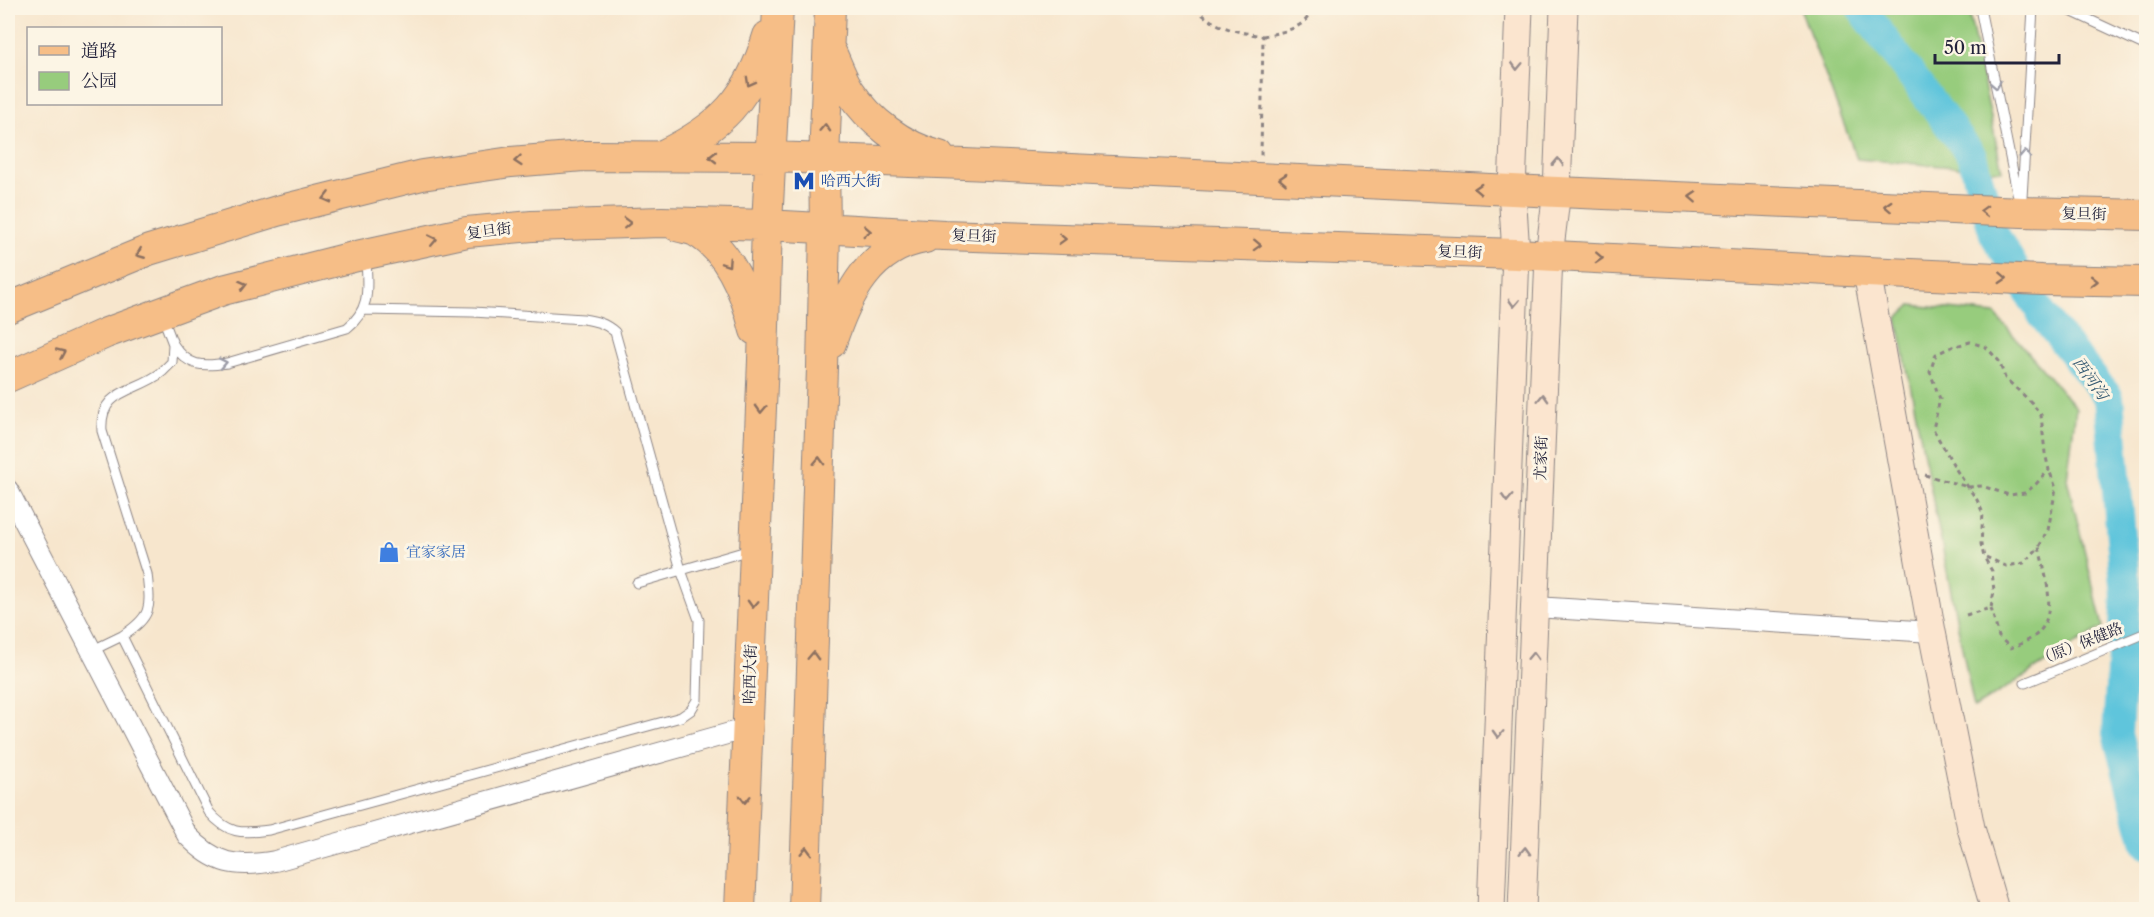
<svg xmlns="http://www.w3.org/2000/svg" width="2154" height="917" font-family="'Libre Caslon Text','Noto Serif SC',serif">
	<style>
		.green { fill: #97cc7d; stroke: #5c775c; stroke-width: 1.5 }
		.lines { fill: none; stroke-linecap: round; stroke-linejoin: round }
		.river { stroke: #5ec5dc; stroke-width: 30 }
		.lane-casing { stroke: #8c8484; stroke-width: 11 }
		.street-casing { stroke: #8c8484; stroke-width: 22 }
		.secondary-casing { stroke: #8c8484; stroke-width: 29 }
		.primary-casing { stroke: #8c8484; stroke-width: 32 }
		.path { stroke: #8c8484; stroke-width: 3; stroke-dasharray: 4.5 4.5; stroke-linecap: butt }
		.lane { stroke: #fff; stroke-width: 9 }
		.street { stroke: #fff; stroke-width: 20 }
		.secondary { stroke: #fbe5cf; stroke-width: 27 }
		.primary { stroke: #f6be87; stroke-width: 30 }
		.oneway { stroke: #998d8c }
		.oneway2 { stroke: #8c7061 }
		.oneway3 { stroke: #9c9ca7 }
		.labels { text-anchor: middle; stroke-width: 6; stroke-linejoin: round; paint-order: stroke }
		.transit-label { font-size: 15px; fill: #164399; stroke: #fcf5e5; text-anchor: start }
		.street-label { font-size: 15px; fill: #22223b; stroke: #fcf5e5 }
		.shop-label { font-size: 15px; fill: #366cbe; stroke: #fcf5e5; text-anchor: start }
		.water-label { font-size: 16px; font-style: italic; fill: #375b73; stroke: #fcf5e5 }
	</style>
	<rect width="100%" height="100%" fill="#fcf5e5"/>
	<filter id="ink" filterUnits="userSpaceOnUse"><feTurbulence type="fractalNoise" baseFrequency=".0167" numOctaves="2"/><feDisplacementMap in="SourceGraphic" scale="12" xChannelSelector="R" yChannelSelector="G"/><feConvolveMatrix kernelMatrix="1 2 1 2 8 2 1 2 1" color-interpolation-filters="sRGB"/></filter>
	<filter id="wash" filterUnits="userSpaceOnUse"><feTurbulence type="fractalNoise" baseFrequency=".008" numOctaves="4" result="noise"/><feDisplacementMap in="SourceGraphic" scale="24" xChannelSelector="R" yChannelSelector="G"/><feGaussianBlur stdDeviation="1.35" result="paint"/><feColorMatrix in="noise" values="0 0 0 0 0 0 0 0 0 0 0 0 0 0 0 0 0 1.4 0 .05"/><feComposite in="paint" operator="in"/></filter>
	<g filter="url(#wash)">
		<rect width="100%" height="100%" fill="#f7e6cd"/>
		<path class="green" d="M 1800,8 L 1968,8 L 2002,171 L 1857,159 Z
			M 1911,305 L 1995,314 L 2076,408 L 2067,479 L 2103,627 L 1974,708 L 1897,318 Z"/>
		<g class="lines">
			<path class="river" d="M 1861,8 L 1972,156 L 1994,234 L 2043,316 L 2109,398 L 2126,595 L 2117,734 L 2146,844"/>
		</g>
	</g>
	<g filter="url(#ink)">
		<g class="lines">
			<defs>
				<path id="lane" d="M 1980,8 L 2020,207
					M 2064,8 L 2146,46
					M 2022,198 L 2033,8
					M 173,344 C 188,367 202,367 227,363 L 347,328 C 372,308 367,287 366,258
					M 637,583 L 750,550
					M 122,636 C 152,616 151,609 147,574 L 102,431 C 99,388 136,393 162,372 C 165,369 169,365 172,362 L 173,344 L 162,315
					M 91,651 L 122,636 L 209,812 C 228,834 241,834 269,830 L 681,717 L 691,710 L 697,700 L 699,620 L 681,570 L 615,332 C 605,323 596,321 583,319 L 473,312 L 363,310
					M 2025,683 L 2146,633"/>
				<path id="street" d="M 8,490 L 187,835 C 215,865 236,868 275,861 L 748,728
					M 1535,607 L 1932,632"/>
				<path id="secondary" d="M 1867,272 L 1932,632 L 1971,828 L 1995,910
					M 1491,910 L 1516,254 L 1512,190 L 1519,8
					M 1522,910 L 1549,256 L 1557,191 L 1564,8"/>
				<path id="primary" d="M 831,52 C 837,65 842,79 849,90 C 870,122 902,146 939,156
					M 663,155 C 721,127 749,99 768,36
					M 677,226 C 682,228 690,229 695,231 C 730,250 746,294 755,330
					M 8,308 L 149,250 L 277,211 L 422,175 L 511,162 L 583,156 L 772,157 L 965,164 L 1512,190 L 2022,212 L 2146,215
					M 831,343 C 847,294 870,247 925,238
					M 8,377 L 106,333 L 223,290 L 357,256 L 467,232 L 532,226 L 662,222 L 767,225 L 944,235 L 1516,254 L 1867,272 L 2042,280 L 2146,282
					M 740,910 L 763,360 L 767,225 L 778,8
					M 804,910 L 822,368 L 825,229 L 824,160 L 830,8"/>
			</defs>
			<use href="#lane" class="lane-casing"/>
			<use href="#street" class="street-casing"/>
			<use href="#secondary" class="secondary-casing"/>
			<use href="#primary" class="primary-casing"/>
			<path class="path" d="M 1196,8 C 1213,28 1238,32 1263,36 L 1261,156
				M 1263,36 C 1282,32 1307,29 1312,8
				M 1925,475 L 1968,487 L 1982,486 L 2009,495 L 2025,493 L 2036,484 L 2049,470 L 2045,453 L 2041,415 L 2031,402 L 2005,378 L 1999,361 L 1986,347 L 1970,342 L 1952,347 L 1936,354 L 1930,372 L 1940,399 L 1933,429 L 1957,471 L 1977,500 L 1983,513 L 1981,544 L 1984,557 L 1992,571 L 1994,591 L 1991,608 L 1966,615
				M 1986,557 L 2006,566 L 2024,563 L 2039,547 L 2048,530 L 2056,488 L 2049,470
				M 1991,608 L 1999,637 L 2011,648 C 2020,644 2032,640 2039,632 C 2058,612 2044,570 2039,547"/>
			<use href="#lane" class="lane"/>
			<use href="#street" class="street"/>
			<use href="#secondary" class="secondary"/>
			<use href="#primary" class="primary"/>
		</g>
		<defs><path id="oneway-chevron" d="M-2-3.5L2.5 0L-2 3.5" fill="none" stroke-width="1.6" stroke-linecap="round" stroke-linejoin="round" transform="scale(1.5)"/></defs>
		<g class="oneway">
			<use href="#oneway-chevron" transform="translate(1517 66) rotate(92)"/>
			<use href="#oneway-chevron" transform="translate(1558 162) rotate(-88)"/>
			<use href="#oneway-chevron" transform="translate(1514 303) rotate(92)"/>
			<use href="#oneway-chevron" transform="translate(1543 398) rotate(-88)"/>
			<use href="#oneway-chevron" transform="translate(1507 498) rotate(92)"/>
			<use href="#oneway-chevron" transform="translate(1533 656) rotate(-88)"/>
			<use href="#oneway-chevron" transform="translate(1498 734) rotate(92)"/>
			<use href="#oneway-chevron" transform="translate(1525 851) rotate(-88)"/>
		</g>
		<g class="oneway2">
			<use href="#oneway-chevron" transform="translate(750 82) rotate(119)"/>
			<use href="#oneway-chevron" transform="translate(825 128) rotate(-87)"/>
			<use href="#oneway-chevron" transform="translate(713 157) rotate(-180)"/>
			<use href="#oneway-chevron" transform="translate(518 161) rotate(175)"/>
			<use href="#oneway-chevron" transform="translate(1283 179) rotate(-177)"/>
			<use href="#oneway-chevron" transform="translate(1478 189) rotate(-177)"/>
			<use href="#oneway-chevron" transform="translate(1693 197) rotate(-177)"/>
			<use href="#oneway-chevron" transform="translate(327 198) rotate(166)"/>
			<use href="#oneway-chevron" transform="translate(1888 206) rotate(-177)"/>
			<use href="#oneway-chevron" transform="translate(1984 211) rotate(-178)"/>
			<use href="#oneway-chevron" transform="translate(627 223) rotate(-2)"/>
			<use href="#oneway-chevron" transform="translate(867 231) rotate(3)"/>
			<use href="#oneway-chevron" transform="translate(1062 239) rotate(2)"/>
			<use href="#oneway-chevron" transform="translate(433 240) rotate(-12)"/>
			<use href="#oneway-chevron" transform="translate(1257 245) rotate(2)"/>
			<use href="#oneway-chevron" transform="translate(140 254) rotate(158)"/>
			<use href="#oneway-chevron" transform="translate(1599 258) rotate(3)"/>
			<use href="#oneway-chevron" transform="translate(727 263) rotate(57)"/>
			<use href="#oneway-chevron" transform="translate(2003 278) rotate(3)"/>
			<use href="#oneway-chevron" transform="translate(2094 281) rotate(1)"/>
			<use href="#oneway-chevron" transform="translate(243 285) rotate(-14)"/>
			<use href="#oneway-chevron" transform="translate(61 353) rotate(-24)"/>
			<use href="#oneway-chevron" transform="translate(761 409) rotate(92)"/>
			<use href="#oneway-chevron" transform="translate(819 461) rotate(-88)"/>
			<use href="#oneway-chevron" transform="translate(753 604) rotate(92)"/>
			<use href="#oneway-chevron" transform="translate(813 656) rotate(-88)"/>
			<use href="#oneway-chevron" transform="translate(745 799) rotate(92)"/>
			<use href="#oneway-chevron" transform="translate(806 851) rotate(-88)"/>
		</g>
		<g class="oneway3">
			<use href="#oneway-chevron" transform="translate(1996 85) rotate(79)"/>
			<use href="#oneway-chevron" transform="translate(2025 154) rotate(-87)"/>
			<use href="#oneway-chevron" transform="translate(223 363) rotate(-11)"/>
		</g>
	</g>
	<defs>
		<symbol id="metro-bare" viewBox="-9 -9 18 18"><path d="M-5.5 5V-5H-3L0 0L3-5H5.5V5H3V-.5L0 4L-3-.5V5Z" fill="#1a4fb4" stroke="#fcf5e5" stroke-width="2.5" paint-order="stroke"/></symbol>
		<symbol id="shop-bare" viewBox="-9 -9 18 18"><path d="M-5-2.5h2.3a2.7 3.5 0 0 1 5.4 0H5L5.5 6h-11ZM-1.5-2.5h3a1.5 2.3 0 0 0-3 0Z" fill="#3f7fe0" stroke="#fcf5e5" stroke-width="2.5" paint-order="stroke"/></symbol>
	</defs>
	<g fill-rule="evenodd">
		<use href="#metro-bare" x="789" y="166" width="30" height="30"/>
		<use href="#shop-bare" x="374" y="537" width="30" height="30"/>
	</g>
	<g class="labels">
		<g class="transit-label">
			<text x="821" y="186">哈西大街</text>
		</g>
		<g class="street-label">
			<text transform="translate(2084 214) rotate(1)" y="5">复旦街</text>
			<text transform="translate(489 231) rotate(-7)" y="5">复旦街</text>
			<text transform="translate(974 236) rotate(2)" y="5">复旦街</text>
			<text transform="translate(1460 252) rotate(2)" y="5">复旦街</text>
			<text transform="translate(1541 458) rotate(-88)" y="5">尤家街</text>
			<text transform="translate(2080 644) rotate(-22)" y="5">（原）保健路</text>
			<text transform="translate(750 674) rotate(-88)" y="5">哈西大街</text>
		</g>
		<g class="shop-label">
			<text x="406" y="557">宜家家居</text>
		</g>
		<g class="water-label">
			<text transform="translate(2091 378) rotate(54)" y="6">西河沟</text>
		</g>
	</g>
	<rect width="2154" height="917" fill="none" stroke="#fcf5e5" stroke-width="30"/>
	<rect x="27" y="27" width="195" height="78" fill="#fcf5e5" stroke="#a5a1a1" stroke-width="1.5"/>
	<rect x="39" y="46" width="30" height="9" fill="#f6be87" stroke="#a5a1a1" stroke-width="1.5"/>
	<text x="81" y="57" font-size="18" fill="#22223b">道路</text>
	<rect x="39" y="72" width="30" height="18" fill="#97cc7d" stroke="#a5a1a1" stroke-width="1.5"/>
	<text x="81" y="87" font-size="18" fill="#22223b">公园</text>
	<path d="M1935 54v9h124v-9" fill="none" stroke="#22223b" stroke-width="3"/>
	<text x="1944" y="54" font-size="18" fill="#22223b" stroke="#fcf5e5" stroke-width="4.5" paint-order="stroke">50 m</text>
</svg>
